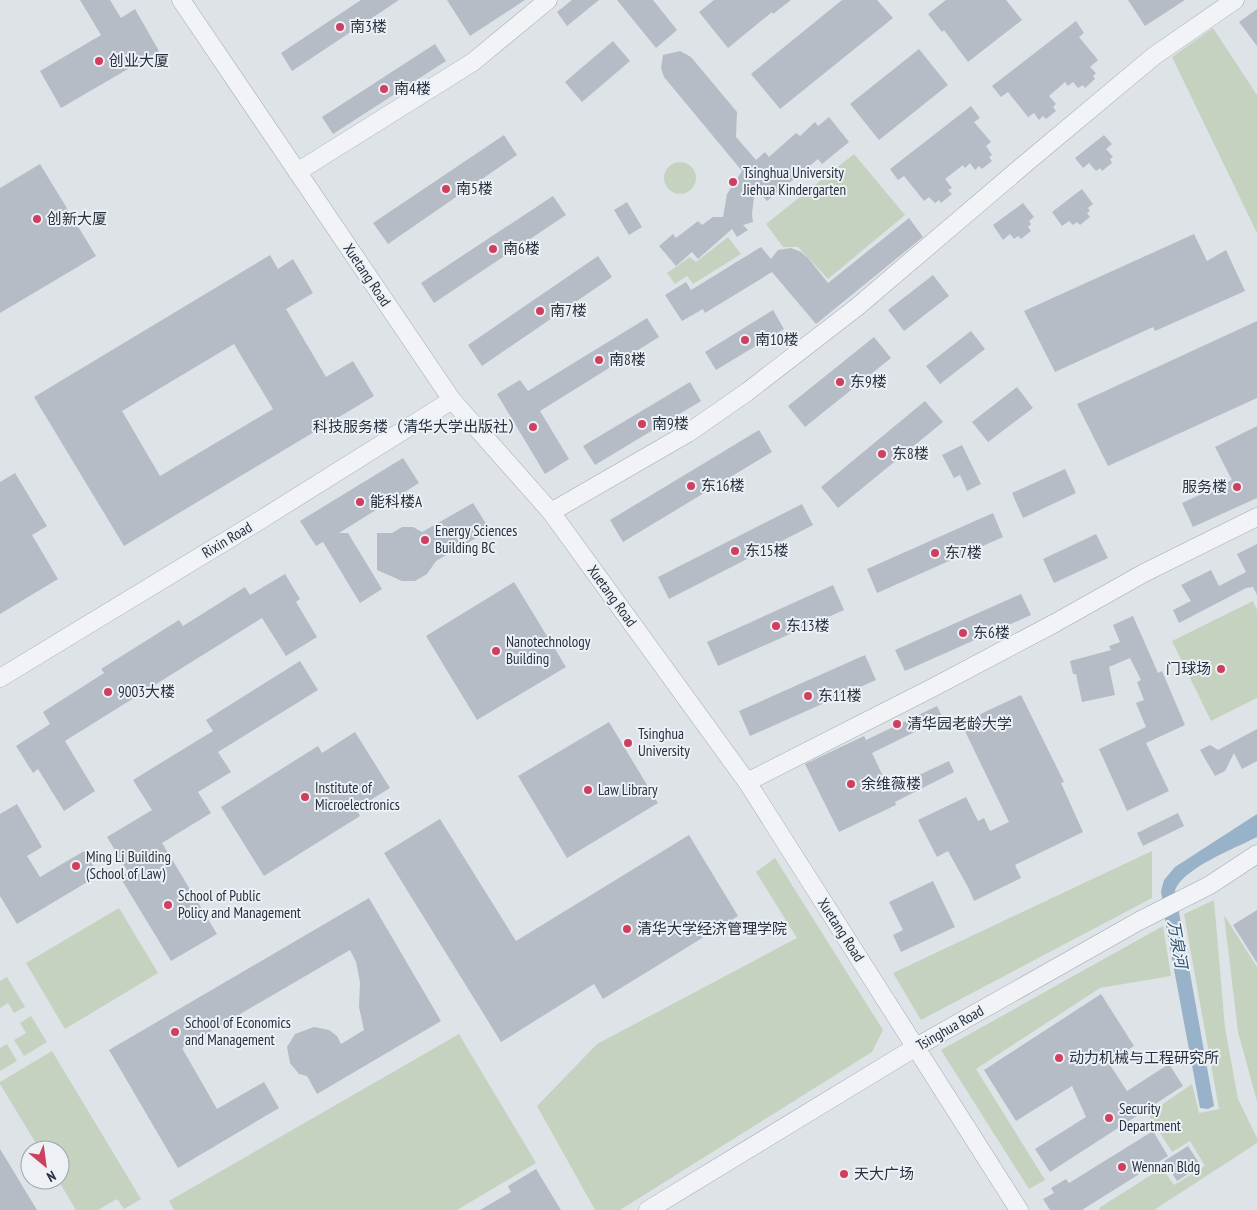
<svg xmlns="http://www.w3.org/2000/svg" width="1257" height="1210" font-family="'PT Sans Narrow','Noto Sans SC',sans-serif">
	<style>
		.green { fill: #c5d2bf }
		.water { fill: #98b3c9 }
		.building { fill: #b5bcc5; fill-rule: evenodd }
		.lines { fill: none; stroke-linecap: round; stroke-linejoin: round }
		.minor-casing { stroke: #a3aab2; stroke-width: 19 }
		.minor { stroke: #f1f3f6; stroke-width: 18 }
		.poi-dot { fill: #d13f5e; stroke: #edf1f6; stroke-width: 2 }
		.labels { text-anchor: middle; stroke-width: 4; stroke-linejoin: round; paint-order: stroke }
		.poi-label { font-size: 15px; fill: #27313f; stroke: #edf1f6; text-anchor: start }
		.street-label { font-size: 15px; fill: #27313f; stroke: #edf1f6 }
		.water-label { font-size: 16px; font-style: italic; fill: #305374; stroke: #edf1f6 }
	</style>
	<rect width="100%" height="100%" fill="#dee3e8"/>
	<path class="green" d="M 1213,28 L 1257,95 L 1257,233 L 1172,57 Z
		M 854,154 L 905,215 L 828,279 L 798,247 L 783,247 L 766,224 Z
		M664 178a16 16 0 1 1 32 0a16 16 0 1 1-32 0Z
		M 728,237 L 741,254 L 693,284 L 687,276 L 675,284 L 667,273 L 690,257 L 696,262 Z
		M 1253,601 L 1257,610 L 1257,698 L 1211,721 L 1172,641 Z
		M 1152,851 L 1152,898 L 921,1020 L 893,973 Z
		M 775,858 L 883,1030 L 872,1052 L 620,1210 L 595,1210 L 537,1106 L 597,1044 L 797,938 L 756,872 Z
		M 1214,900 L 1225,1028 L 1238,1099 L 1257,1138 L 1257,1143 L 1154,1210 L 1100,1210 L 1099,1208 L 1162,1168 L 1174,1185 L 1205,1166 L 1190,1141 L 1172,1152 L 1148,1114 L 1192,1084 L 1199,1113 L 1219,1109 L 1184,914 Z
		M 119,908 L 158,973 L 65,1029 L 26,963 Z
		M 1224,915 L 1257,967 L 1257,1101 L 1238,1032 Z
		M 1163,926 L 1171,976 L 1100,988 L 976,1069 L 1045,1180 L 1029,1189 L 941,1050 Z
		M 7,977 L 25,1007 L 14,1013 L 8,1003 L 0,1008 L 0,981 Z
		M 31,1016 L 47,1042 L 24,1056 L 14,1040 L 26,1033 L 20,1023 Z
		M 459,1034 L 536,1163 L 457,1210 L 174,1210 L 169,1201 Z
		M 7,1044 L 17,1061 L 0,1071 L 0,1048 Z
		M 52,1051 L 141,1199 L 124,1209 L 117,1199 L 98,1210 L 76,1210 L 58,1180 L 60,1180 L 60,1150 L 40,1150 L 0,1084 L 0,1082 Z"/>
	<path class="water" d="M 1257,814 L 1257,837 C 1234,849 1185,867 1175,890 L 1214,1106 L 1208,1109 L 1200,1108 L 1167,932 L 1161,891 L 1164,880 L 1175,867 Z"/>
	<path class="building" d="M 80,0 L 110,0 L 121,18 L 135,9 L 159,51 L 61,108 L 40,71 L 101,35 Z
		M 361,0 L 399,0 L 292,71 L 281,53 Z
		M 447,0 L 525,0 L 470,36 Z
		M 572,0 L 599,0 L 567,26 L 557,12 Z
		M 617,0 L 653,0 L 677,30 L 656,48 Z
		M 714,0 L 791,0 L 773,14 L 772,12 L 728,48 L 699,12 Z
		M 842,0 L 877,0 L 893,18 L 780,109 L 751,74 Z
		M 946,0 L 1006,0 L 1022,20 L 968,62 L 944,30 L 942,32 L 928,14 Z
		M 1128,0 L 1185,0 L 1145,26 Z
		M 1257,9 L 1257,46 L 1239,22 Z
		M 1076,21 L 1084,33 L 1079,37 L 1098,60 L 1090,67 L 1096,73 L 1093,76 L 1095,79 L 1085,88 L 1083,85 L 1078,88 L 1073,82 L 1068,86 L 1065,82 L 1049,96 L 1056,104 L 1053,107 L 1056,111 L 1046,119 L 1043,116 L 1039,120 L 1034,113 L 1028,117 L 1008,92 L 1001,97 L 992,86 Z
		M 613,41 L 630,61 L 582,102 L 565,82 Z
		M 435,44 L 446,61 L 333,134 L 322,117 Z
		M 919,49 L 948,85 L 879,140 L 850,104 Z
		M 680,51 L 691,57 L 737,112 L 736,137 L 756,160 L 765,152 L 769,157 L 796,133 L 800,136 L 815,122 L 818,126 L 829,117 L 849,142 L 822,164 L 818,159 L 767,201 L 755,188 L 752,214 L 753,222 L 743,225 L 748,230 L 737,237 L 732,229 L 698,259 L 692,252 L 676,266 L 659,246 L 673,234 L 676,238 L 698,221 L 702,225 L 713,217 L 723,217 L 727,194 L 742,171 L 664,77 L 661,68 L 663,55 Z
		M 971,106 L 980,118 L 974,122 L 991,142 L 986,146 L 992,155 L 989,157 L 992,161 L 982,169 L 979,166 L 975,170 L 970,163 L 965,168 L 963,165 L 945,179 L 952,188 L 948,190 L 952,194 L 941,203 L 939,200 L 935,203 L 929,197 L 924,201 L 904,176 L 898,180 L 890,169 Z
		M 504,135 L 517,155 L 388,244 L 373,223 Z
		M 1104,135 L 1112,144 L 1106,149 L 1113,157 L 1110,159 L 1112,163 L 1102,171 L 1100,168 L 1096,171 L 1089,163 L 1083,168 L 1075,158 Z
		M 40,164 L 96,256 L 0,313 L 0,188 Z
		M 1082,189 L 1093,204 L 1088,208 L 1090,211 L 1087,213 L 1090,217 L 1080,225 L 1077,222 L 1073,225 L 1069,221 L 1062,226 L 1052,212 Z
		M 553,196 L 566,215 L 434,303 L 421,283 Z
		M 627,202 L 642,227 L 629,235 L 614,210 Z
		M 1023,203 L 1034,217 L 1029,221 L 1031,224 L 1028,227 L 1031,231 L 1021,239 L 1018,236 L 1014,239 L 1010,234 L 1003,240 L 993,225 Z
		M 909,218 L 923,237 L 816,324 L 772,272 L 705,313 L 703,309 L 682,321 L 665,295 L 686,282 L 691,290 L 761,247 L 771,259 L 778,250 L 791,248 L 801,252 L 808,258 L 828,283 Z
		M 1194,234 L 1207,261 L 1226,250 L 1245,291 L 1155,331 L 1153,327 L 1055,372 L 1024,311 Z
		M 270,255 L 278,269 L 293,259 L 313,293 L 286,309 L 326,377 L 353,361 L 374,396 L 124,546 L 34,397 ZM 234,344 L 273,409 L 160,476 L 122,411 Z
		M 598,256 L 612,277 L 482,366 L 468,345 Z
		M 933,275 L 949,296 L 904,331 L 888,310 Z
		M 773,310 L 784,329 L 716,370 L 705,352 Z
		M 647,318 L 659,337 L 540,411 L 569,459 L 545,474 L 497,394 L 520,380 L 528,391 Z
		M 1257,321 L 1257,398 L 1108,466 L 1077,404 Z
		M 971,331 L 985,349 L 940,384 L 926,366 Z
		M 874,337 L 891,358 L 805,427 L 788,406 Z
		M 690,382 L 701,401 L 595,465 L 583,446 Z
		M 1017,387 L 1033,408 L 988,442 L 972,422 Z
		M 925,401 L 943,422 L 838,508 L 821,487 Z
		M 1257,426 L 1257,498 L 1193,527 L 1182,503 L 1232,480 L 1215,447 Z
		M 759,430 L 772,452 L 623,542 L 610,520 Z
		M 962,445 L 981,484 L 967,491 L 960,475 L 954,478 L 942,455 Z
		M 403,458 L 419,483 L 339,533 L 348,533 L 382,589 L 360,603 L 323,542 L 316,546 L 300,521 Z
		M 1065,469 L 1076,493 L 1023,518 L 1012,493 Z
		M 15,473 L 47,526 L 32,535 L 58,579 L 0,614 L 0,482 Z
		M 473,503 L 490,530 L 436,561 L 427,574 L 415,581 L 402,581 L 377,570 L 377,533 L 392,533 L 402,527 L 413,527 L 422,532 Z
		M 802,504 L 813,525 L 669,599 L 658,577 Z
		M 993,513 L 1003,537 L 877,593 L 867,569 Z
		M 1096,534 L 1108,558 L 1054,583 L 1043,559 Z
		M 1257,544 L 1257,595 L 1253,587 L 1246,588 L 1179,623 L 1173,610 L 1191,601 L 1181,585 L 1211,570 L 1219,586 L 1246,572 L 1237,554 Z
		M 285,574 L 300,599 L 296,602 L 317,637 L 286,656 L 262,618 L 65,741 L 95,791 L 64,811 L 38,769 L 33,773 L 16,746 L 50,724 L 43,712 L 104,673 L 101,669 L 179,620 L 183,626 L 245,587 L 250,595 Z
		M 514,582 L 566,667 L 477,720 L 426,636 Z
		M 833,585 L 844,610 L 718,666 L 707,642 Z
		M 1021,594 L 1031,615 L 905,671 L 895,650 Z
		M 1133,616 L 1158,673 L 1162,671 L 1185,725 L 1146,743 L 1169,791 L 1127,811 L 1099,749 L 1146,727 L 1136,703 L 1144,700 L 1137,682 L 1141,680 L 1130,658 L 1109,667 L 1115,695 L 1082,702 L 1076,674 L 1073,674 L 1070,661 L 1111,650 L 1109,646 L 1120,642 L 1113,625 Z
		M 865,655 L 876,680 L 750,736 L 739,711 Z
		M 300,661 L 318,690 L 218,752 L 231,772 L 198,792 L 211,813 L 162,843 L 217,934 L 171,961 L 120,877 L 128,872 L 107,837 L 152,810 L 133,780 L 213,731 L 206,720 Z
		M 1021,695 L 1064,782 L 1061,783 L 1083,832 L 1015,865 L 1021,878 L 974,901 L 969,889 L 948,851 L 937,857 L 918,820 L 966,797 L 978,821 L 984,818 L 990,831 L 1009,822 L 961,723 Z
		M 937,706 L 943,718 L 872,753 L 889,789 L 949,761 L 954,772 L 895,802 L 896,805 L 839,832 L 805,764 L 864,736 L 866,740 Z
		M 609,722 L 658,803 L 567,858 L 518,776 Z
		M 1257,729 L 1257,761 L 1242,769 L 1234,753 L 1225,771 L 1215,776 L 1200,750 L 1210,745 L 1218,750 Z
		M 355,732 L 390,788 L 356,809 L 360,816 L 264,876 L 221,807 L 318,746 L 322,753 Z
		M 17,804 L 42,847 L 27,856 L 40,877 L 84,851 L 99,875 L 17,924 L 0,896 L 0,814 Z
		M 1178,813 L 1184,826 L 1143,846 L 1137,833 Z
		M 440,819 L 516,941 L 689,835 L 738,916 L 603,999 L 594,984 L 501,1042 L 384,853 Z
		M 933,881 L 955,927 L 901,952 L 893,935 L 903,930 L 889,902 Z
		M 369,898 L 441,1021 L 317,1094 L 307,1076 L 299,1074 L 290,1063 L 287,1047 L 295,1034 L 314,1027 L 329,1030 L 337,1036 L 341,1044 L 364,1030 L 359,1007 L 360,982 L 356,962 L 350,950 L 182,1048 L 217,1109 L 264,1082 L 279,1108 L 178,1168 L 109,1050 Z
		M 1257,910 L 1257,963 L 1233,925 Z
		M 1101,994 L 1134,1046 L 1108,1062 L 1127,1091 L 1169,1064 L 1183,1086 L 1050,1172 L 1035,1149 L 1086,1117 L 1072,1086 L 1016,1121 L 984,1070 Z
		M 1153,1131 L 1168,1156 L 1082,1210 L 1050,1210 L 1043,1199 L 1054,1193 L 1051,1188 L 1066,1179 L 1069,1183 Z
		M 1188,1146 L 1201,1166 L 1177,1181 L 1164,1161 Z
		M 0,1149 L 37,1210 L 0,1210 Z
		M 536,1169 L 561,1210 L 480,1210 L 511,1192 L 508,1186 Z"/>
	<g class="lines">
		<defs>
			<path id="minor" d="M 181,0 L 452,400 L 551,512 L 747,782 L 1019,1210
				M 297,172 L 473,62 L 548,0
				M 551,512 L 688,433 L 747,392 L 857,307 L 1026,163 L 1154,56 L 1235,0
				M 0,678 L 262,519 L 452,400
				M 747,782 L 932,688 L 1055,623 L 1144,573 L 1257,517
				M 648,1210 L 916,1047 L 1139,921 L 1210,885 L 1257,854"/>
		</defs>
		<use href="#minor" class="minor-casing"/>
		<use href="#minor" class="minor"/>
	</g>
	<g class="poi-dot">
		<circle cx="340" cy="27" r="5"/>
		<circle cx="99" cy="61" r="5"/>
		<circle cx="384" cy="89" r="5"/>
		<circle cx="733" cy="182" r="5"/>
		<circle cx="446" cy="189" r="5"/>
		<circle cx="37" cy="219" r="5"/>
		<circle cx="493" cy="249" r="5"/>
		<circle cx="540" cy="311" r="5"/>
		<circle cx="745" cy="340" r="5"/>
		<circle cx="599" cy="360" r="5"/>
		<circle cx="840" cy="382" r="5"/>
		<circle cx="642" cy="424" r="5"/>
		<circle cx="533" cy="427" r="5"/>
		<circle cx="882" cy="454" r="5"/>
		<circle cx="691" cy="486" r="5"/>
		<circle cx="1237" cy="487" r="5"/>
		<circle cx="360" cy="502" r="5"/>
		<circle cx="425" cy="540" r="5"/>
		<circle cx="735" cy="551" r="5"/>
		<circle cx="935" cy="553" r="5"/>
		<circle cx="776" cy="626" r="5"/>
		<circle cx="963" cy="633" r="5"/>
		<circle cx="496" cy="651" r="5"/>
		<circle cx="1221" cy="669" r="5"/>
		<circle cx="108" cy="692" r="5"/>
		<circle cx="808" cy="696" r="5"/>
		<circle cx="897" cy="724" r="5"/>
		<circle cx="628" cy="743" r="5"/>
		<circle cx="851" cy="784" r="5"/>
		<circle cx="588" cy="790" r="5"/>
		<circle cx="305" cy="797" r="5"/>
		<circle cx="76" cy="866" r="5"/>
		<circle cx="168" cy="905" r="5"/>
		<circle cx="627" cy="929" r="5"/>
		<circle cx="175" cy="1032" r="5"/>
		<circle cx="1059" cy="1058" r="5"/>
		<circle cx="1109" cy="1118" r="5"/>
		<circle cx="1122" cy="1167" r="5"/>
		<circle cx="844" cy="1174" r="5"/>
	</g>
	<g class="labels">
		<g class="poi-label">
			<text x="350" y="32">南3楼</text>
			<text x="109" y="66">创业大厦</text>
			<text x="394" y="94">南4楼</text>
			<text x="743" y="178">Tsinghua University<tspan x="743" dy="17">Jiehua Kindergarten</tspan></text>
			<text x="456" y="194">南5楼</text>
			<text x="47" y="224">创新大厦</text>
			<text x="503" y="254">南6楼</text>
			<text x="550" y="316">南7楼</text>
			<text x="755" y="345">南10楼</text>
			<text x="609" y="365">南8楼</text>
			<text x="850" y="387">东9楼</text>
			<text x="652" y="429">南9楼</text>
			<text x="523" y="432" text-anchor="end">科技服务楼（清华大学出版社）</text>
			<text x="892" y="459">东8楼</text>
			<text x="701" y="491">东16楼</text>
			<text x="1227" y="492" text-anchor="end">服务楼</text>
			<text x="370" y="507">能科楼A</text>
			<text x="435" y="536">Energy Sciences<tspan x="435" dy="17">Building BC</tspan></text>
			<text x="745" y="556">东15楼</text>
			<text x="945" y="558">东7楼</text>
			<text x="786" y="631">东13楼</text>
			<text x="973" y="638">东6楼</text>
			<text x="506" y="647">Nanotechnology<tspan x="506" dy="17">Building</tspan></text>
			<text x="1211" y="674" text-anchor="end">门球场</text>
			<text x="118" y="697">9003大楼</text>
			<text x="818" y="701">东11楼</text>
			<text x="907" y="729">清华园老龄大学</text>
			<text x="638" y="739">Tsinghua<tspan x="638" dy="17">University</tspan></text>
			<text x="861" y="789">余维薇楼</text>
			<text x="315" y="793">Institute of<tspan x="315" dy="17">Microelectronics</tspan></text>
			<text x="598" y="795">Law Library</text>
			<text x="86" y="862">Ming Li Building<tspan x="86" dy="17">(School of Law)</tspan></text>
			<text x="178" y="901">School of Public<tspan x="178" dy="17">Policy and Management</tspan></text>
			<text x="637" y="934">清华大学经济管理学院</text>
			<text x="185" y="1028">School of Economics<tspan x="185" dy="17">and Management</tspan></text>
			<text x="1069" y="1063">动力机械与工程研究所</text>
			<text x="1119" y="1114">Security<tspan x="1119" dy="17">Department</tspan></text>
			<text x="1132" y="1172">Wennan Bldg</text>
			<text x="854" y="1179">天大广场</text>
		</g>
		<g class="street-label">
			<text transform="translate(367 275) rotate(56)" y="5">Xuetang Road</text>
			<text transform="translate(227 540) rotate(-31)" y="5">Rixin Road</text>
			<text transform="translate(612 596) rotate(54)" y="5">Xuetang Road</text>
			<text transform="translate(841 930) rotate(57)" y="5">Xuetang Road</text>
			<text transform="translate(950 1028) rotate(-30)" y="5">Tsinghua Road</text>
		</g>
		<g class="water-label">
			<text transform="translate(1178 944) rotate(80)" y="6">万泉河</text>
		</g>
	</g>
	<g transform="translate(45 1165) rotate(151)"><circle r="24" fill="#edf1f6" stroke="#9ea4ad"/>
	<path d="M0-4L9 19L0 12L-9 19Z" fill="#d13f5e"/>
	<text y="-8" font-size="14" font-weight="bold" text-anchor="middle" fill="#27313f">N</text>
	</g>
</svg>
